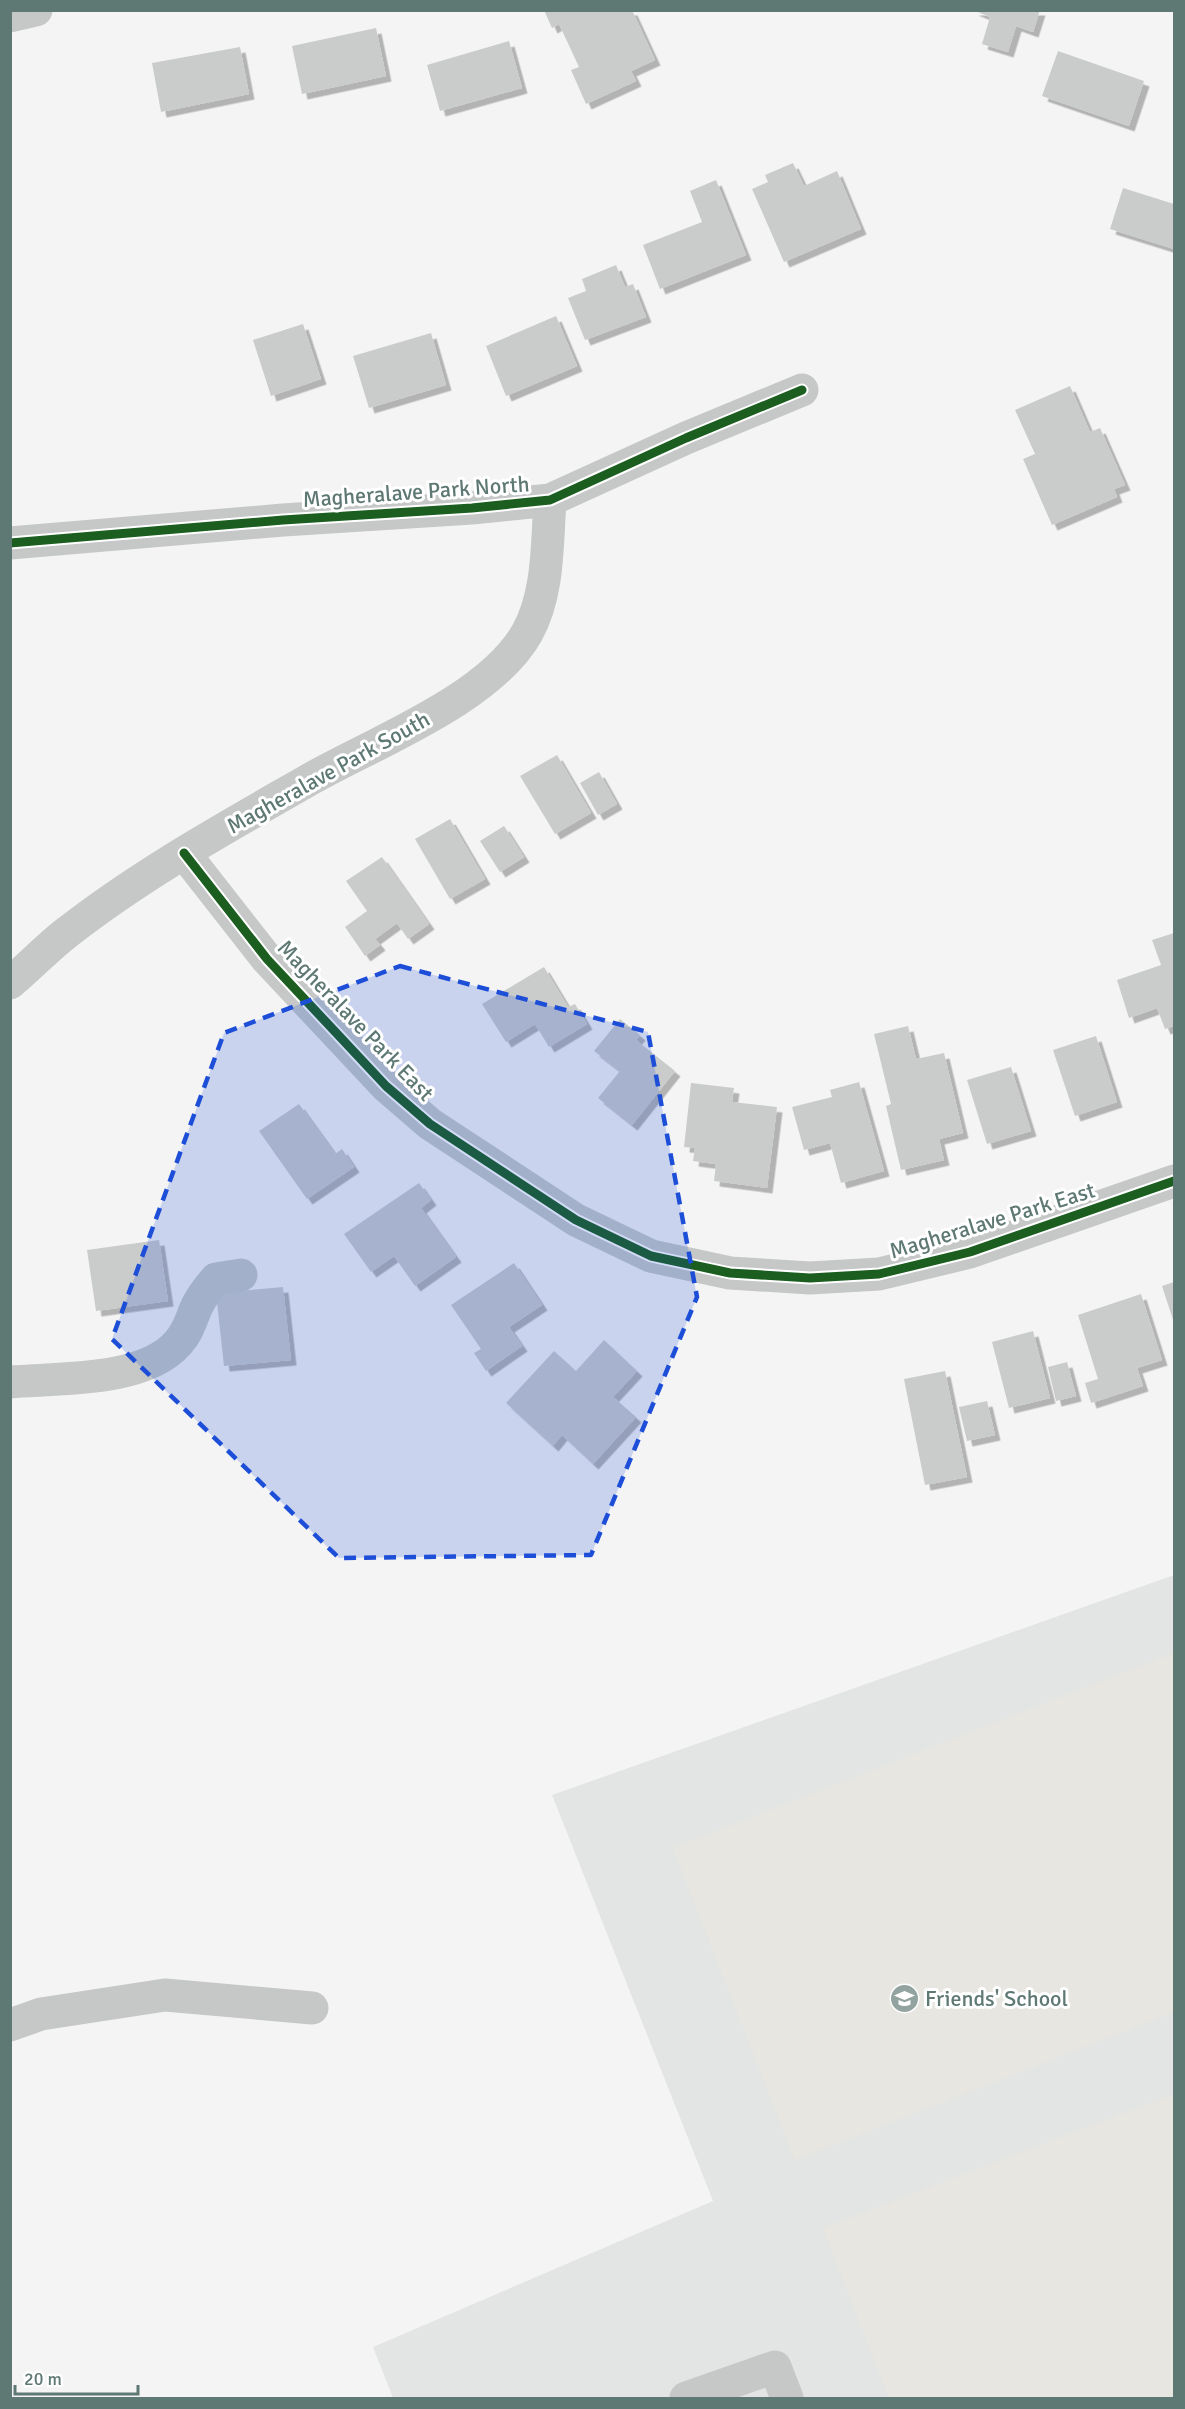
<svg xmlns="http://www.w3.org/2000/svg" width="1185" height="2409" font-family="Signika,sans-serif">
	<style>
		.built { fill: #e3e5e4 }
		.pitch { fill: #e7e6e1 }
		.building { fill: #cacccc; filter: url(#shadow) }
		.lines { fill: none; stroke-linecap: round; stroke-linejoin: round }
		.minor { stroke: #c5c8c7; stroke-width: 33 }
		.cycleway-casing { stroke: #fff; stroke-width: 13 }
		.cycleway { stroke: #1b5e20; stroke-width: 9 }
		.marked { fill: #1d4ed8; fill-opacity: 0.2; stroke: #1d4ed8; stroke-width: 4.5; stroke-dasharray: 12 8; stroke-linejoin: round }
		.labels { text-anchor: middle; stroke-width: 6; stroke-linejoin: round; paint-order: stroke }
		.street-label { font-size: 22px; fill: #5e7873; stroke: #fff }
		.poi-label { font-size: 22px; fill: #5e7873; stroke: #fff; text-anchor: start }
	</style>
	<defs>
		<filter id="shadow"><feDropShadow dx="5.5" dy="5.5" stdDeviation="0" flood-color="#0004"/></filter>
	</defs>
	<rect width="100%" height="100%" fill="#f5f4f4"/>
	<path class="built" d="M 1174,1575 L 1174,2398 L 393,2398 L 373,2347 L 713,2201 L 552,1795 Z"/>
	<path class="pitch" d="M 1174,1653 L 1174,2012 L 795,2160 L 673,1848 Z
		M 1174,2094 L 1174,2398 L 889,2398 L 823,2228 Z"/>
	<path class="building" d="M 544,10 L 632,10 L 655,60 L 631,71 L 636,81 L 586,104 L 571,70 L 579,67 L 559,24 L 552,28 Z
		M 973,10 L 1040,10 L 1033,32 L 1016,26 L 1008,52 L 982,44 L 990,17 Z
		M 376,28 L 386,76 L 302,94 L 292,46 Z
		M 509,41 L 522,88 L 440,111 L 427,65 Z
		M 240,47 L 249,94 L 161,112 L 152,63 Z
		M 1058,51 L 1144,81 L 1129,126 L 1042,96 Z
		M 793,163 L 804,186 L 837,171 L 861,229 L 784,262 L 752,189 L 768,182 L 765,175 Z
		M 716,180 L 746,255 L 660,289 L 643,245 L 702,222 L 690,191 Z
		M 1123,188 L 1174,204 L 1174,249 L 1110,229 Z
		M 616,265 L 625,287 L 633,284 L 646,317 L 585,340 L 568,298 L 586,291 L 582,279 Z
		M 556,316 L 577,366 L 506,396 L 486,346 Z
		M 303,324 L 321,379 L 271,396 L 253,340 Z
		M 431,333 L 446,385 L 369,408 L 353,356 Z
		M 1070,386 L 1090,432 L 1100,428 L 1125,485 L 1114,489 L 1117,497 L 1052,525 L 1023,459 L 1035,454 L 1015,410 Z
		M 557,755 L 591,813 L 555,834 L 520,776 Z
		M 599,772 L 617,804 L 598,815 L 580,783 Z
		M 450,819 L 485,879 L 450,899 L 415,839 Z
		M 504,826 L 524,857 L 500,872 L 480,841 Z
		M 382,857 L 429,924 L 408,939 L 397,923 L 375,939 L 380,945 L 365,956 L 345,927 L 367,911 L 346,881 Z
		M 1174,933 L 1174,1026 L 1165,1029 L 1157,1008 L 1129,1018 L 1117,980 L 1161,965 L 1152,940 Z
		M 544,967 L 568,1007 L 575,1004 L 587,1024 L 549,1047 L 535,1024 L 506,1042 L 482,1004 Z
		M 620,1019 L 640,1035 L 636,1040 L 675,1071 L 632,1125 L 598,1098 L 620,1071 L 594,1051 Z
		M 908,1026 L 916,1059 L 944,1053 L 963,1133 L 939,1139 L 944,1160 L 901,1170 L 886,1106 L 891,1104 L 874,1034 Z
		M 1096,1036 L 1117,1102 L 1075,1116 L 1053,1050 Z
		M 1011,1067 L 1031,1131 L 987,1144 L 967,1080 Z
		M 859,1082 L 884,1171 L 841,1183 L 830,1143 L 804,1150 L 792,1107 L 832,1097 L 830,1090 Z
		M 691,1083 L 734,1088 L 732,1102 L 777,1107 L 767,1188 L 714,1181 L 716,1164 L 693,1161 L 695,1148 L 684,1147 Z
		M 299,1104 L 335,1154 L 342,1149 L 354,1167 L 307,1199 L 259,1131 Z
		M 419,1183 L 431,1200 L 421,1208 L 456,1257 L 415,1286 L 394,1256 L 371,1272 L 344,1234 Z
		M 159,1240 L 168,1301 L 96,1311 L 87,1250 Z
		M 514,1263 L 542,1305 L 509,1327 L 522,1346 L 486,1371 L 474,1353 L 481,1349 L 451,1305 Z
		M 1174,1282 L 1174,1323 L 1162,1286 Z
		M 283,1287 L 291,1360 L 224,1366 L 216,1293 Z
		M 1141,1294 L 1162,1360 L 1137,1368 L 1143,1386 L 1091,1403 L 1085,1383 L 1098,1379 L 1078,1315 Z
		M 1033,1331 L 1050,1398 L 1009,1408 L 992,1342 Z
		M 604,1340 L 637,1371 L 613,1397 L 636,1417 L 593,1464 L 562,1435 L 553,1446 L 506,1403 L 554,1351 L 576,1371 Z
		M 1067,1362 L 1076,1396 L 1056,1401 L 1048,1367 Z
		M 945,1371 L 967,1477 L 925,1485 L 904,1379 Z
		M 987,1401 L 995,1435 L 967,1441 L 959,1407 Z"/>
	<g class="lines">
		<path class="minor" d="M 10,16 L 36,10
			M 10,543 L 283,520 L 472,508 L 550,500 L 686,438 L 802,390
			M 184,853 L 267,959 L 386,1086 L 430,1124 L 576,1220 L 651,1256 L 730,1273 L 810,1278 L 879,1274 L 970,1252 L 1174,1181
			M 10,983 C 29,967 46,949 65,934 C 140,875 225,828 307,781 C 373,743 489,700 527,633 C 549,594 547,543 550,500
			M 10,1382 C 60,1378 144,1382 178,1343 C 189,1331 191,1319 197,1306 C 202,1296 209,1287 216,1279 L 241,1275
			M 10,2025 L 41,2014 L 165,1995 L 312,2008
			M 686,2398 L 775,2367 L 787,2398"/>
		<defs>
			<path id="cycleway" d="M 10,543 L 283,520 L 472,508 L 550,500 L 686,438 L 802,390
				M 184,853 L 267,959 L 386,1086 L 430,1124 L 576,1220 L 651,1256 L 730,1273 L 810,1278 L 879,1274 L 970,1252 L 1174,1181"/>
		</defs>
		<use href="#cycleway" class="cycleway-casing"/>
		<use href="#cycleway" class="cycleway"/>
	</g>
	<path class="marked" d="M 400,966 L 648,1032 L 697,1297 L 591,1555 L 339,1558 L 112,1339 L 224,1033 Z"/>
	<defs>
		<symbol id="school-disc" viewBox="-11 -11 22 22"><circle r="9.5" fill="#93a3a0" stroke="#fff"/><path d="M0-5L7-2L0 1L-7-2ZM-4 1L0 2.5L4 1V4Q0 6-4 4Z" fill="#fff"/></symbol>
	</defs>
	<g fill-rule="evenodd">
		<use href="#school-disc" x="888" y="1982" width="33" height="33"/>
	</g>
	<g class="labels">
		<g class="street-label">
			<text transform="translate(416 491) rotate(-4)" y="8">Magheralave Park North</text>
			<text transform="translate(328 772) rotate(-29)" y="8">Magheralave Park South</text>
			<text transform="translate(356 1020) rotate(46)" y="8">Magheralave Park East</text>
			<text transform="translate(992 1220) rotate(-17)" y="8">Magheralave Park East</text>
		</g>
		<g class="poi-label">
			<text x="925" y="2006">Friends' School</text>
		</g>
	</g>
	<rect width="1185" height="2409" fill="none" stroke="#5e7873" stroke-width="24"/>
	<path d="M15 2385v9h123v-9" fill="none" stroke="#5e7873" stroke-width="3"/>
	<text x="24" y="2385" font-size="18" fill="#5e7873" stroke="#ffffff" stroke-width="4.5" paint-order="stroke">20 m</text>
</svg>
